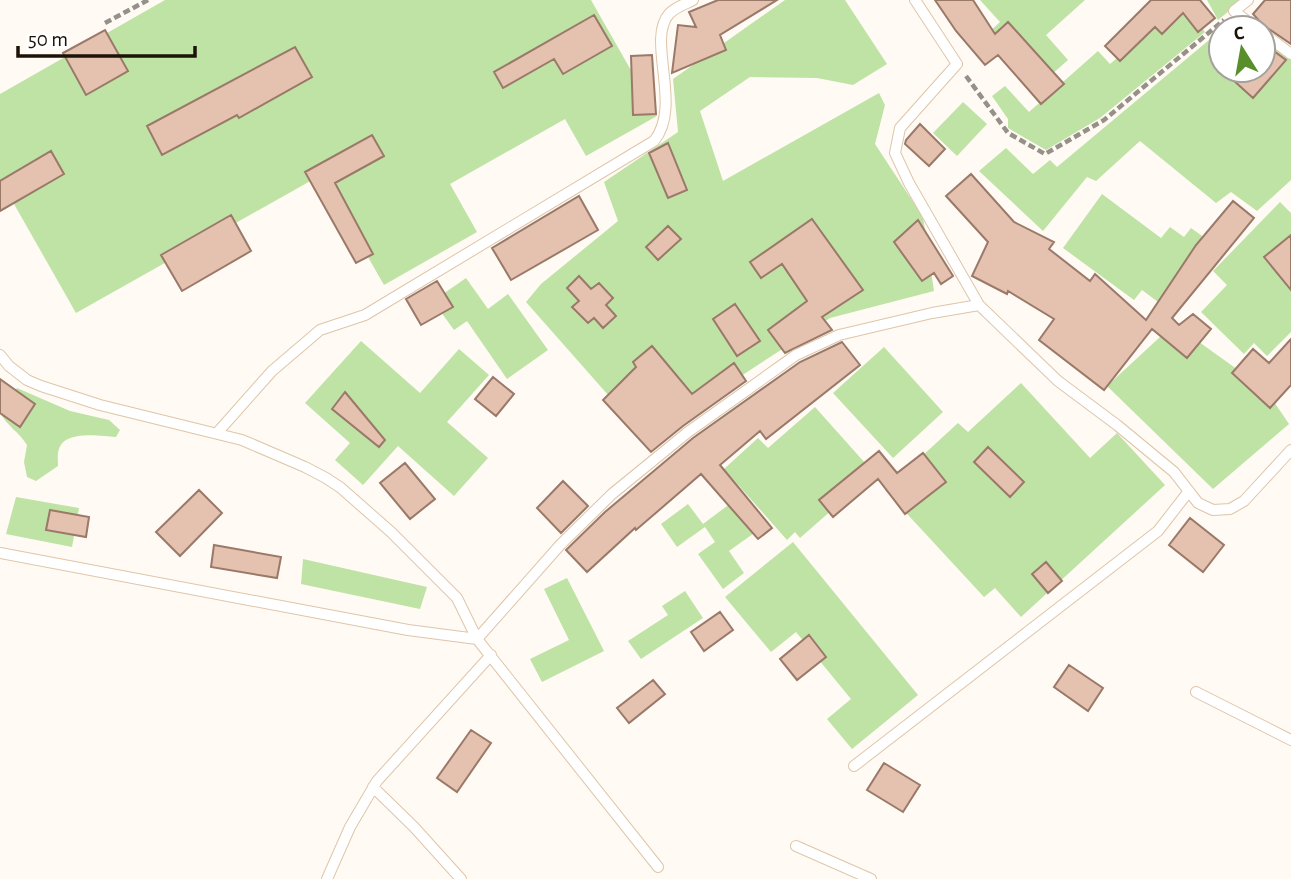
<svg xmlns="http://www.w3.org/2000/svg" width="1291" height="879" font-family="'Alegreya Sans',sans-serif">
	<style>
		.green { fill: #bee3a5 }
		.building { fill: #e5c1af; stroke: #9a7969; stroke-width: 2 }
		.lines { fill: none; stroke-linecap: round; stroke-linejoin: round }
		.service-casing { stroke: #dfc5a9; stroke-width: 12 }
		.path { stroke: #979088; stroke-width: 4.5; stroke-dasharray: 7 3.5; stroke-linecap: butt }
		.service { stroke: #fff; stroke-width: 10 }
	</style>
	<rect width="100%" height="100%" fill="#fffaf4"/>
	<path class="green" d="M 165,0 L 591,0 L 657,116 L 586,156 L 565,119 L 450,184 L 477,232 L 384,285 L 321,175 L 76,313 L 10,197 L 0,202 L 0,94 Z
		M 785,0 L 845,0 L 887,64 L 853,85 L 817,78 L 750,77 L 700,111 L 723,181 L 879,93 L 885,105 L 875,144 L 923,217 L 934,291 L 830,318 L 646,438 L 526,302 L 541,284 L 618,221 L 604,182 L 678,132 L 673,79 Z
		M 980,0 L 1085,0 L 1046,35 L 1068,60 L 1036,88 L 987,34 L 1000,22 Z
		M 1207,0 L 1242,0 L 1218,20 Z
		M 1184,1 L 1205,32 L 1100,118 L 1046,150 L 1008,128 L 1008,119 L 992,96 L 1005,86 L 1029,112 L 1098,51 L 1110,64 Z
		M 1221,30 L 1221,70 L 1263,70 L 1263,39 L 1291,60 L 1291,180 L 1257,211 L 1231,192 L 1216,203 L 1140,141 L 1096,181 L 1087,177 L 1043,231 L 979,171 L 1006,148 L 1033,174 L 1050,160 L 1057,167 Z
		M 963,102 L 987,124 L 957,156 L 933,133 Z
		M 1102,194 L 1161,238 L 1170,227 L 1184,237 L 1191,228 L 1209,241 L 1162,305 L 1142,290 L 1134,300 L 1063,248 Z
		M 1280,202 L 1291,213 L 1291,332 L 1267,356 L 1254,343 L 1244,354 L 1201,312 L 1227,285 L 1213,271 Z
		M 466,278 L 488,309 L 508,294 L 548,350 L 507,379 L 467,321 L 454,330 L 433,301 Z
		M 1174,324 L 1266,390 L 1289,424 L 1213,489 L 1107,386 Z
		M 361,341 L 420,393 L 459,349 L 489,375 L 447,422 L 488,458 L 454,496 L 398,446 L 363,485 L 335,460 L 350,443 L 305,403 Z
		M 884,347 L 943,412 L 893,458 L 833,393 Z
		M 1021,383 L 1090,458 L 1117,433 L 1165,485 L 1021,617 L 995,588 L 984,597 L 885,490 L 958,423 L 968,432 Z
		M 17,388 L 70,411 L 109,420 L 120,430 L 116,437 C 100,436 65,430 59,449 C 57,453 58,461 58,466 L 36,481 L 27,477 L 24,462 L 27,445 C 19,432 8,427 0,413 Z
		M 815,407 L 874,473 L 800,538 L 795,532 L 787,540 L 724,469 L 758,438 L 768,448 Z
		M 16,497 L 79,508 L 72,547 L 6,534 Z
		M 735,500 L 757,531 L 729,551 L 744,573 L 723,589 L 698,554 L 715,542 L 705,527 L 677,547 L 661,524 L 688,504 L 703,524 Z
		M 793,542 L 918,695 L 852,749 L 827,719 L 851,699 L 796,632 L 771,652 L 725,597 Z
		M 303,559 L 427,587 L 420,609 L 301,584 Z
		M 567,578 L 604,651 L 542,682 L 530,659 L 569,640 L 544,589 Z
		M 685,591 L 703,618 L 641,659 L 628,641 L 668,615 L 662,606 Z"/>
	<path class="building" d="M 718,0 L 777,0 L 720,35 L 726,50 L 672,73 L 678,25 L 696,27 L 689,12 Z
		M 935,0 L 973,0 L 995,34 L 1008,22 L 1064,84 L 1041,104 L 998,55 L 985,65 L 956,31 Z
		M 1151,0 L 1200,0 L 1215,18 L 1198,32 L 1183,13 L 1162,34 L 1155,27 L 1120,61 L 1105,46 Z
		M 1265,0 L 1291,0 L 1291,44 L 1263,25 L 1253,14 Z
		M 594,15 L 612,46 L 563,74 L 554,59 L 503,88 L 494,72 Z
		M 105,30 L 128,71 L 86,95 L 63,53 Z
		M 1263,43 L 1286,60 L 1253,98 L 1222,70 L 1263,70 Z
		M 295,47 L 312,77 L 239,118 L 237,115 L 162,155 L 147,126 Z
		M 652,55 L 656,114 L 633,115 L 631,56 Z
		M 920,124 L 945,149 L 929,166 L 905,144 L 906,140 Z
		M 372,135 L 384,156 L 335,183 L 373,254 L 356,263 L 305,172 Z
		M 668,143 L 687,190 L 668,198 L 649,153 Z
		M 51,151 L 64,174 L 0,211 L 0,181 Z
		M 971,174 L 1014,222 L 1054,242 L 1049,249 L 1090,281 L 1095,274 L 1146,320 L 1196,245 L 1233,201 L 1254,218 L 1172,318 L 1179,325 L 1193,314 L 1211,329 L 1187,358 L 1152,329 L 1104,390 L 1039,340 L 1054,319 L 1008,291 L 1007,294 L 972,276 L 988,242 L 946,196 Z
		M 579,196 L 598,230 L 511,280 L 492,248 Z
		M 231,215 L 251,251 L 182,291 L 161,255 Z
		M 812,219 L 863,290 L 822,317 L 832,330 L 785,353 L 768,330 L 807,301 L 782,264 L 761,278 L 750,262 Z
		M 918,220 L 953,276 L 941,284 L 934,273 L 922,281 L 894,242 Z
		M 668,226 L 681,239 L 658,260 L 646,247 Z
		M 1291,235 L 1291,290 L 1264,257 Z
		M 579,276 L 591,289 L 599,283 L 613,298 L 606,305 L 616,316 L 603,328 L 594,318 L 588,323 L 572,307 L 579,301 L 567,288 Z
		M 437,281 L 453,307 L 421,325 L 406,299 Z
		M 735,304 L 760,341 L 737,356 L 713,319 Z
		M 1291,339 L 1291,385 L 1270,408 L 1232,373 L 1253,349 L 1269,363 Z
		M 842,342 L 860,365 L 766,439 L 760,431 L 720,465 L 772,528 L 758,539 L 701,474 L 636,530 L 635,528 L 587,572 L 566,550 L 605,512 L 693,438 L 800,362 Z
		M 652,346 L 692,394 L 734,363 L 746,381 L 683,426 L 651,452 L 603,400 L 636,367 L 633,362 Z
		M 493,377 L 514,394 L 496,416 L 475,399 Z
		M 0,379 L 35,404 L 20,427 L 0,413 Z
		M 345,392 L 385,440 L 379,447 L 332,409 Z
		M 988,447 L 1024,482 L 1010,497 L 974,462 Z
		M 879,451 L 897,473 L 923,453 L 946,482 L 905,514 L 878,479 L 833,517 L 819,500 Z
		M 405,463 L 435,499 L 410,519 L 380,483 Z
		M 563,481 L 588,506 L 561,533 L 537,508 Z
		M 199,490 L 222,513 L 180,556 L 156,532 Z
		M 50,510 L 89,517 L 86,537 L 46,530 Z
		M 1190,518 L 1224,545 L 1203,572 L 1169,545 Z
		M 214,545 L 281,557 L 277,578 L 211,567 Z
		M 1046,562 L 1062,581 L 1048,593 L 1032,574 Z
		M 720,612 L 733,630 L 704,651 L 691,632 Z
		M 809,635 L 826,657 L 797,680 L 780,659 Z
		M 1069,665 L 1103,688 L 1088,711 L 1054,687 Z
		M 653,680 L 665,694 L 629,723 L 617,708 Z
		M 471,730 L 491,743 L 457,792 L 437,778 Z
		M 884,763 L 920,785 L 903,812 L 867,790 Z"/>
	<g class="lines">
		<defs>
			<path id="service" d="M 915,0 L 957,64 L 900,128 L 895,153 L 909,183 L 979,305 L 1058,381 L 1117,425 L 1174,472 L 1198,503 L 1213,510 L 1230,509 L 1244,501 L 1291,450
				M 1248,0 L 1234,11 L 1256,28
				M 1263,33 L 1291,54
				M 0,355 L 9,366 L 27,380 L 41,386 L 100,405 L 242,440 L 305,467 L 326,478 L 341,488 L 391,532 L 457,598 L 477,639 L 658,867
				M 217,433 L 272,371 L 320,330 L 365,315 L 654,141 C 683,106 646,40 669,14 C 675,7 686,4 693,0
				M 0,553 L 408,630 L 477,639
				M 477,639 L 561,544 L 612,494 L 688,432 L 796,355 L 839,335 L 932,313 L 979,305
				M 1196,692 L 1291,740
				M 854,766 L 1158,531 L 1189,491
				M 373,787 L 414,827 L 461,879
				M 796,846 L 871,879
				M 327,879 L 350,827 L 377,781 L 491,655"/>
		</defs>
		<use href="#service" class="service-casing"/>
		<path class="path" d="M 105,23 L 148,0
			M 966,76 L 1008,133 L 1045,154 L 1104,120 L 1224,20"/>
		<use href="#service" class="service"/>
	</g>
	<g transform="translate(1242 49) rotate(349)"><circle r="33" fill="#ffffff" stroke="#a4a19c" stroke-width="2"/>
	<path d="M0-5L12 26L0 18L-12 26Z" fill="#588f2b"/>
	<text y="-10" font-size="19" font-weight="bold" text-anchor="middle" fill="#1c1308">С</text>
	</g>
	<path d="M18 46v10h177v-10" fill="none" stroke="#1c1308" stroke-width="3.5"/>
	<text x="28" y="46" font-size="21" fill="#1c1308" stroke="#ffffff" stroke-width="5" paint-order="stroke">50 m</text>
</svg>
